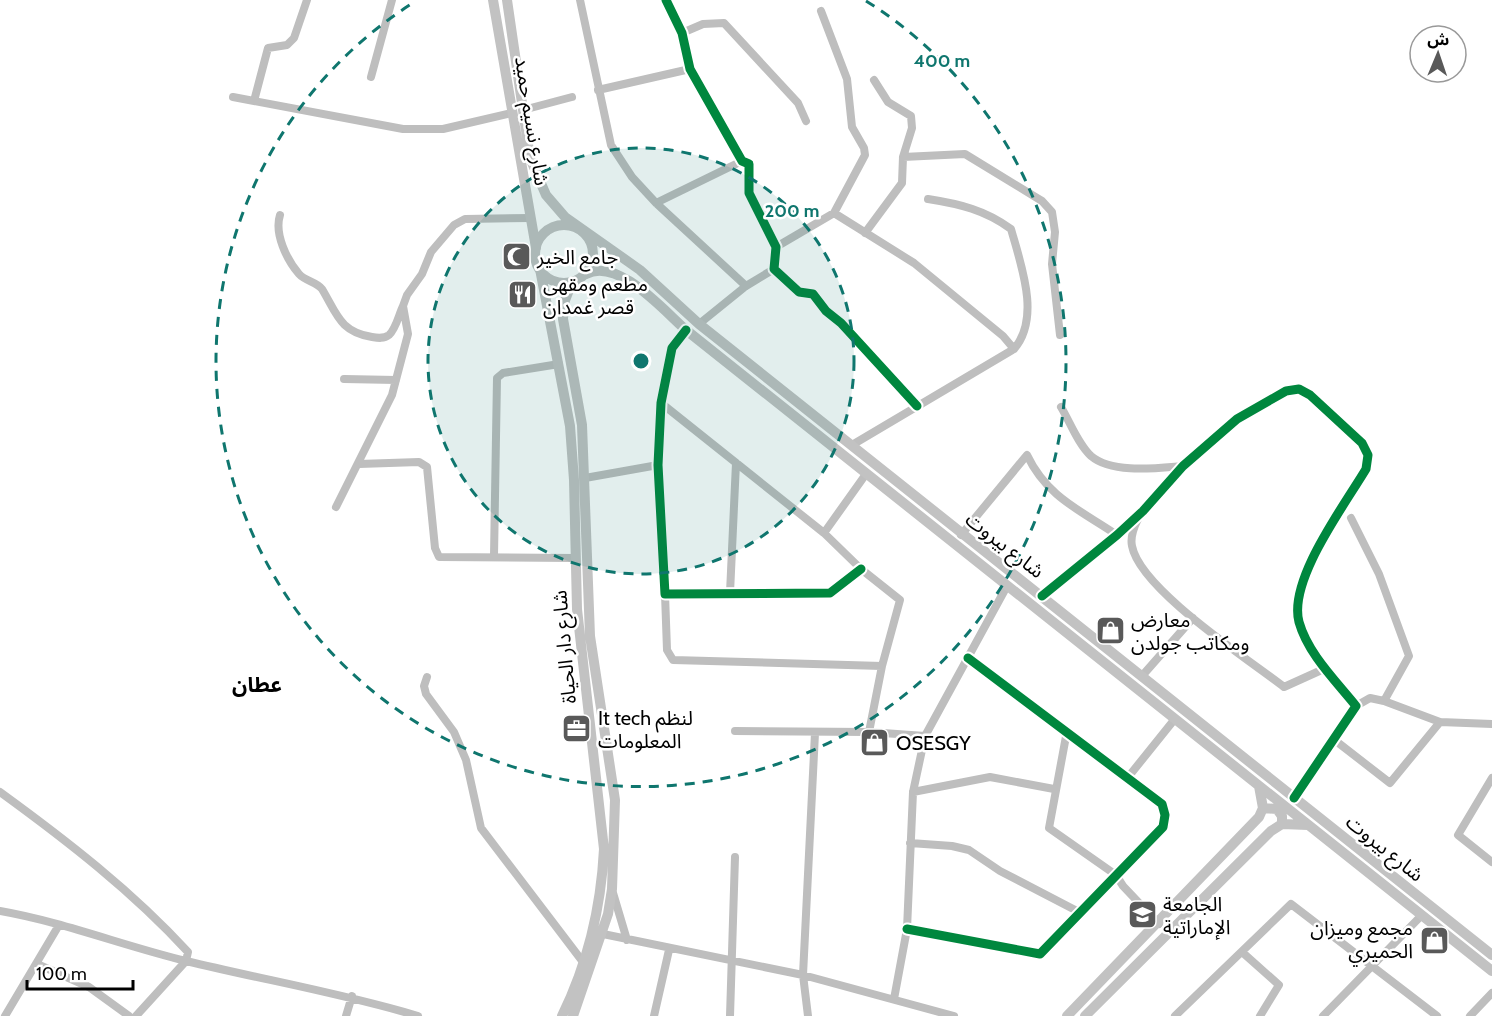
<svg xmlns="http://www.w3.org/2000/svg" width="1492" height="1016" font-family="Cabin,'Noto Sans Arabic',sans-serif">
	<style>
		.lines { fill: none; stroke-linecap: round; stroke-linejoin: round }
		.street { stroke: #bebebe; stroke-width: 8 }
		.secondary { stroke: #c2c2c2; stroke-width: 10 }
		.cycleway-casing { stroke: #fff; stroke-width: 13 }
		.cycleway { stroke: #00873e; stroke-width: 9 }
		.ring { fill: none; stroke: #0f766e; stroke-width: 3; stroke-dasharray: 10 8 }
		.labels { text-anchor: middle; stroke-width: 5; stroke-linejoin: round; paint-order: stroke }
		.street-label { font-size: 20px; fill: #000; stroke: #fff }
		.poi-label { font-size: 20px; fill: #000; stroke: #fff; text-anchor: start }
		.neighbourhood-label { font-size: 21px; font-weight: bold; fill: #000; stroke: #fff }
		.centre { fill: #0f766e; stroke: #fff; stroke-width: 3 }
		.ring-label { font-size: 18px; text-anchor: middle; font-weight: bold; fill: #0f766e; stroke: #fff; stroke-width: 5; stroke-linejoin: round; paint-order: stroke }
	</style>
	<rect width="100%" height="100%" fill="#fff"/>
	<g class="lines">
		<path class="street" d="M 580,0 L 611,145 L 632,177 L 656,203 L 746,286
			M 666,0 L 682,33 L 690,69 L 742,161 L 749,164 L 749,193 L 776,247 L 774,269 L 799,292 L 813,294 L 826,311 L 841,323 L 917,406
			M 682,33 L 703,24 L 724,23 L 798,103 L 806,121
			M 371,77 L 392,0
			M 874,80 L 888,102 L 911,116 L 912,128 L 903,157
			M 598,90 L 690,69
			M 233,97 L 403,129 L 443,129 L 512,113
			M 254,101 L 268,48 L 287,45 L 294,38 L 307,0
			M 523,110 L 572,97
			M 656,203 L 742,161
			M 834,213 L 914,263 L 1003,336 L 1014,349
			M 280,215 C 274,234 287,260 299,274 C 305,281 317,282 322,289 C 337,314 340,332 372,337 C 378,338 384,339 389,335 C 396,329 399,314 403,306
			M 865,233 L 902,183 L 903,157 L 965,154 L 1042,201 L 1052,212 L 1055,232 L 1052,264 L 1060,335
			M 776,247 L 834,213 L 865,155 L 864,148 L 852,127 L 847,79 L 821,11
			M 699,324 L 746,286 L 774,269
			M 686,330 L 672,348 L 661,403 L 658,465 L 665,594 L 830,593 L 861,569
			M 344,379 L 396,380
			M 661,403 L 824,533 L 861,569 L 900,600 L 882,666 L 869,732
			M 1061,407 C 1070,422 1078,444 1091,456 C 1112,474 1157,468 1183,466
			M 852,445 L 1014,349 C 1041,318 1021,265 1011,229 C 985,210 960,204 928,199
			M 359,464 L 419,462 L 427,467 L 435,548 L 439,557 L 575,558
			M 585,478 L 658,465
			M 336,507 L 392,395 L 408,334 L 403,306 L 407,295 L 422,274 L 431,252 L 454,225 L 465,219 L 530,218
			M 1351,518 L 1379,574 L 1409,656 L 1384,701
			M 1138,519 C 1134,527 1130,537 1132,546 C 1140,589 1248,659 1284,687 L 1326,668
			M 824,533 L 866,474
			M 961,535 L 1027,455 C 1047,497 1080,510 1117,535
			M 494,556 L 497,378 L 503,373 L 559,364
			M 730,593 L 736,463
			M 665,594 L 667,650 L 673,660 L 882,666
			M 1042,596 L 1117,535 L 1143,511 L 1183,466 L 1237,419 L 1286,391 L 1299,389 L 1310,395 L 1362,443 L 1368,455 L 1366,469 C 1344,506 1288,580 1299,622 C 1308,654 1336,681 1356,706 L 1294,798
			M 1142,676 L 1193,618
			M 427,677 L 424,686 L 426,694 L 454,732 L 466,760 L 481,828 L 583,962
			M 1356,706 L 1370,698 L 1384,701 L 1440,722 L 1492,724
			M 735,731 L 869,732 L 925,736
			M 1067,731 L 1049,828 L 1116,875 L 1123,886 L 1159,924
			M 1332,738 L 1390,783 L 1440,722
			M 1129,776 L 1174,720
			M 1492,778 L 1458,835 L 1492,862
			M 0,792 C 66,840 132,891 188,952 L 186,961 L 136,1016
			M 913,792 L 990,777 L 1054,789
			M 910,843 L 952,846 L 969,850 L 1000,871 L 1079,912
			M 613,893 L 627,940
			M 0,911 C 63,922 124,946 186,961 C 264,980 342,993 418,1016
			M 907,929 L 1040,954 L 1163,827 L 1165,815 L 1162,804 L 968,658
			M 603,934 L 803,975 L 954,1016
			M 1242,952 L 1279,985 L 1260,1016
			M 37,964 L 89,987 L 129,1016
			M 894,999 L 907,929 L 913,792 L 925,736 L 1007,586
			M 5,1016 L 59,925
			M 346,1016 L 352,996
			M 654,1016 L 669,950
			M 730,1016 L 735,857
			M 808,1016 L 803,975 L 815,733
			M 1175,1016 L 1291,904 L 1437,1016
			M 1323,1016 L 1421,916
			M 1470,1016 L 1492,993"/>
		<path class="secondary" d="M 493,0 L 536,248
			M 507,0 L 530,158 L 546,195 L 565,217 L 640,270 L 699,324 L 1492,955
			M535 254a29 29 0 1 1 58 0a29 29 0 1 1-58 0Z
			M 540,269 L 570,426 L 574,480 L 577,609 L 604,849 C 601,908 588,963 562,1016
			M 586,274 C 618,257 663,310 686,330 L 1492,971
			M 572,282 L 564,303 L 563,319 L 582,425 L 590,636 L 615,800 L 612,889 L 608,914 L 573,1016
			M 1263,808 L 1277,809 L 1282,816 L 1282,824
			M 1067,1016 L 1259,817 L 1263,808 L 1259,786
			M 1085,1016 L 1271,831 L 1282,824 L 1308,825"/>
		<defs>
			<path id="cycleway" d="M 666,0 L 682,33 L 690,69 L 742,161 L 749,164 L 749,193 L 776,247 L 774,269 L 799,292 L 813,294 L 826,311 L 841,323 L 917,406
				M 686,330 L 672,348 L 661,403 L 658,465 L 665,594 L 830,593 L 861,569
				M 1042,596 L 1117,535 L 1143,511 L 1183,466 L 1237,419 L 1286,391 L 1299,389 L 1310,395 L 1362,443 L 1368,455 L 1366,469 C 1344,506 1288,580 1299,622 C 1308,654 1336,681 1356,706 L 1294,798
				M 907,929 L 1040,954 L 1163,827 L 1165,815 L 1162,804 L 968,658"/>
		</defs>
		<use href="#cycleway" class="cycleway-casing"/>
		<use href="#cycleway" class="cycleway"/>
	</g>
	<circle cx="641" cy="361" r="213" fill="#0f766e" fill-opacity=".12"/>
	<g class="ring">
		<circle cx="641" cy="361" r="213"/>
		<path d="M866 1A425 425 0 1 1 416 1"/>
	</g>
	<defs>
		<symbol id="mosque-square" viewBox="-11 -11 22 22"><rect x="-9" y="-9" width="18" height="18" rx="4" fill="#595959" stroke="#fff"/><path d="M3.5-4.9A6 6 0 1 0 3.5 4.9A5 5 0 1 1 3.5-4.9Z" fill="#fff"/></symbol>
		<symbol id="restaurant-square" viewBox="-11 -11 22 22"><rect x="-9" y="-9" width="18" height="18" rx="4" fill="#595959" stroke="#fff"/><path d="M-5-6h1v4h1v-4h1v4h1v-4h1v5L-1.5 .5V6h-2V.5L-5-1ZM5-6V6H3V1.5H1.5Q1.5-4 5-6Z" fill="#fff"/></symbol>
		<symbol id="shop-square" viewBox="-11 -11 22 22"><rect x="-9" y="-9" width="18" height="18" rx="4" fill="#595959" stroke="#fff"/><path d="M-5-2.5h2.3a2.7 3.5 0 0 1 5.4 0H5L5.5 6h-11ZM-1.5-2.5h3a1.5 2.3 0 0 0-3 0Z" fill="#fff"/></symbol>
		<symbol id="office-square" viewBox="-11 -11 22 22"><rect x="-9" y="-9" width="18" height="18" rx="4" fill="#595959" stroke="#fff"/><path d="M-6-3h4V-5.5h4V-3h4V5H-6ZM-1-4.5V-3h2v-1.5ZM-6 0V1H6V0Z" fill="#fff"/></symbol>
		<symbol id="university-square" viewBox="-11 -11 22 22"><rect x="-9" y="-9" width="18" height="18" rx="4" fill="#595959" stroke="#fff"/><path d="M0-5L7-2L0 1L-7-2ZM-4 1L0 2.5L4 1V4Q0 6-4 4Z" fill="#fff"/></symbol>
	</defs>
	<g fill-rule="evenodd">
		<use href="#mosque-square" x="500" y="240" width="33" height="33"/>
		<use href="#restaurant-square" x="506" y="278" width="33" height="33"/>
		<use href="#shop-square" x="1094" y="614" width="33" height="33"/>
		<use href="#office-square" x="560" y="712" width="33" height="33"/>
		<use href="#shop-square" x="858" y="726" width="33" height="33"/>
		<use href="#university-square" x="1126" y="898" width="33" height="33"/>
		<use href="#shop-square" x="1418" y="924" width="33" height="33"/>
	</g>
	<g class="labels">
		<g class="street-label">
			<text transform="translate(532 121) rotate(81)" y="7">شارع نسيم حميد</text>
			<text transform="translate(1005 545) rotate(38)" y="7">شارع بيروت</text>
			<text transform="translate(564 647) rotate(-95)" y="7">شارع دار الحياة</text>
			<text transform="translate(1385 848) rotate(39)" y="7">شارع بيروت</text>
		</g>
		<g class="poi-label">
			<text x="537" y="264">جامع الخير</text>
			<text x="543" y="291">مطعم ومقهى<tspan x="543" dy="23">قصر غمدان</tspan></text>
			<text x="1131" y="627">معارض<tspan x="1131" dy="23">ومكاتب جولدن</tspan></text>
			<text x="598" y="725">It tech لنظم<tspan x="598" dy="23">المعلومات</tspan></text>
			<text x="896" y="750">OSESGY</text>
			<text x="1163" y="911">الجامعة<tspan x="1163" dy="23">الإماراتية</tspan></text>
			<text x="1413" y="935" text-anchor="end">مجمع وميزان<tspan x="1413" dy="23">الحميري</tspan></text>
		</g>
		<g class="neighbourhood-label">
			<text x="257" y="692">عطان</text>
		</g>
	</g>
	<circle cx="641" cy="361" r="9" class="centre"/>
	<g class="ring-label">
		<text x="942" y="67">400 m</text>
		<text x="792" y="217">200 m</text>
	</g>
	<g transform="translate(1438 54) rotate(2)"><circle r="28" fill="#ffffff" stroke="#999999" stroke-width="1.5"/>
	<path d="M0-4.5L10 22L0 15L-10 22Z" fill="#595959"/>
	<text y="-9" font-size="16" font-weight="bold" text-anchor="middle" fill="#000000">ش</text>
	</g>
	<path d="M27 980v9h106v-9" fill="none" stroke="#000000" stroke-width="3"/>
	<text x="36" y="980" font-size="18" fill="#000000" stroke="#ffffff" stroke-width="4.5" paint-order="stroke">100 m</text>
</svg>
